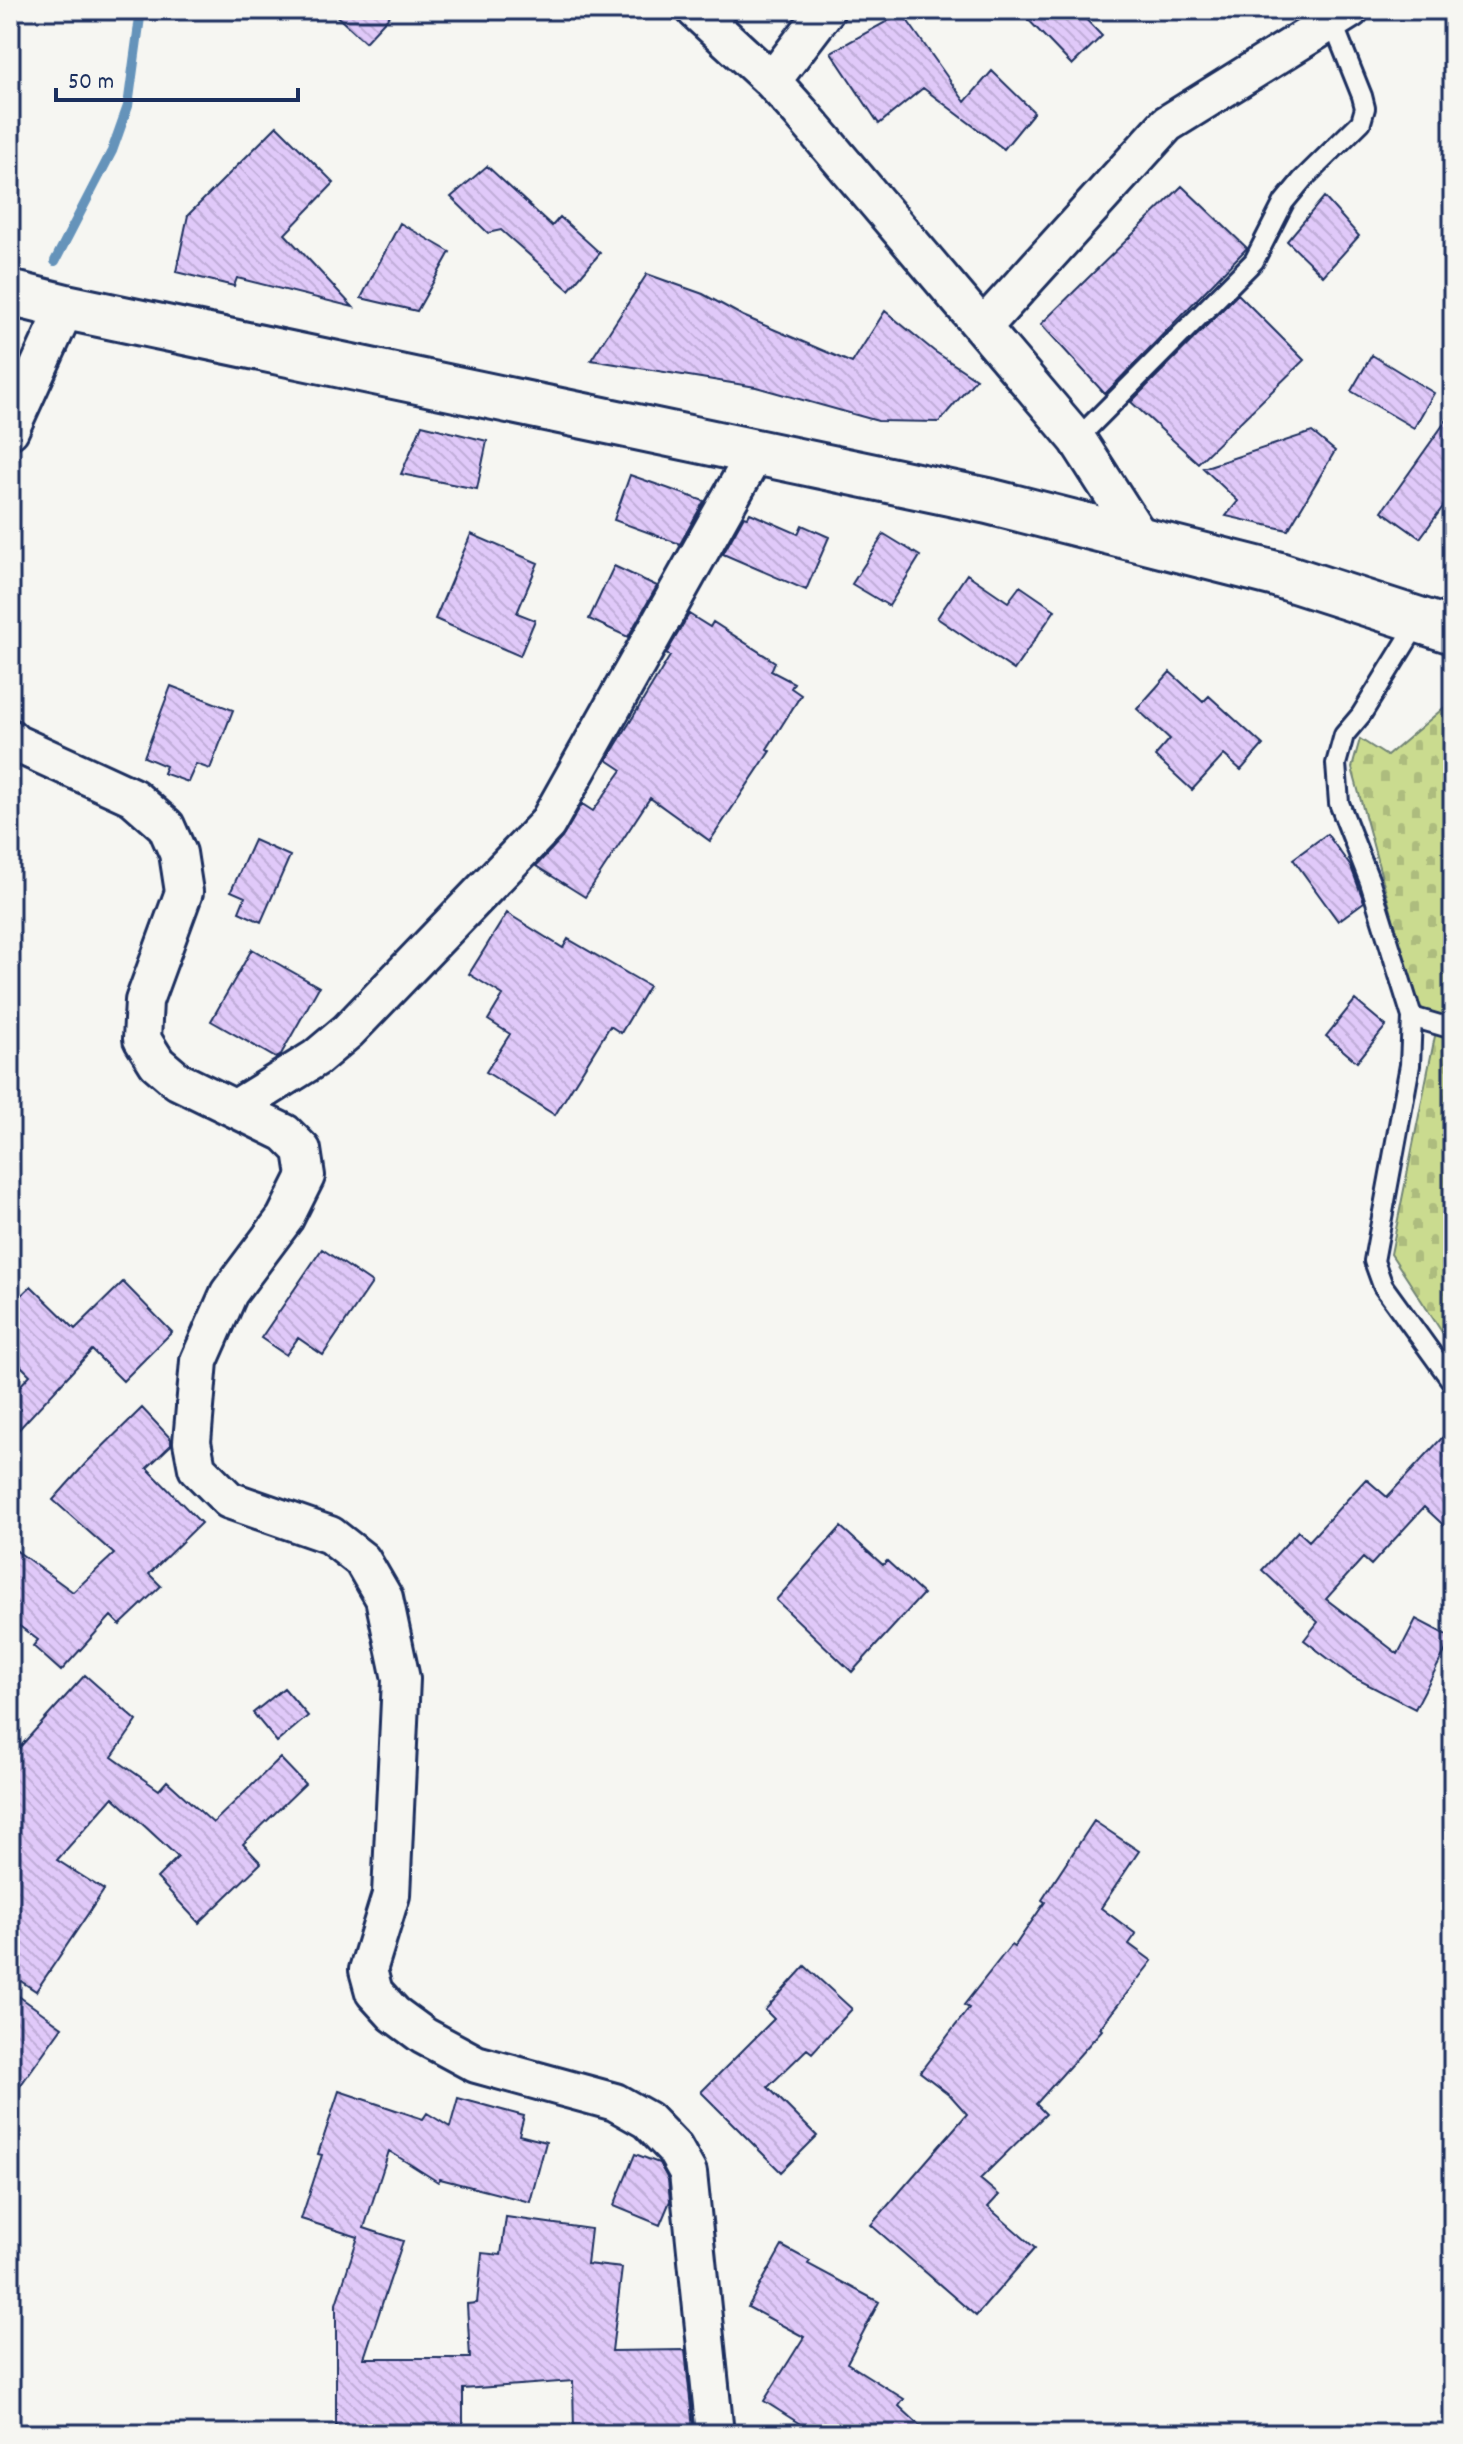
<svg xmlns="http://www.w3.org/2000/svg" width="1463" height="2444" font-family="Dekko,sans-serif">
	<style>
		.cemetery { fill: url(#cemetery-stones); stroke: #728576; stroke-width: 2 }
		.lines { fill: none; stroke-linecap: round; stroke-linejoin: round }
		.stream { stroke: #6593ba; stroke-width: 10 }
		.building { fill: url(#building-back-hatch); stroke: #1b2f5e; stroke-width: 2 }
		.lane-casing { stroke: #1b2f5e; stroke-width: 24 }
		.street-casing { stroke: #1b2f5e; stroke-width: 42 }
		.secondary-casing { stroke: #1b2f5e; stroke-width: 50 }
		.lane { stroke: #f6f6f2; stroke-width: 18 }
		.street { stroke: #f6f6f2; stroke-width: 36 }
		.secondary { stroke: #f6f6f2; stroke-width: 44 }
	</style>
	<defs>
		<pattern id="cemetery-stones" width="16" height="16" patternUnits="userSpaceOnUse" patternTransform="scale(2)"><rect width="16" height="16" fill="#cadb8f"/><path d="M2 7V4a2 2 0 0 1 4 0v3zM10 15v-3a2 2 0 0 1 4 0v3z" fill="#adbc7e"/></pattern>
		<pattern id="building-back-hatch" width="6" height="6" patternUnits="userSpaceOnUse" patternTransform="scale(2)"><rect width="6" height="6" fill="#e0c9f9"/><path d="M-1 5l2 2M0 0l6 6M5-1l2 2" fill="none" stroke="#c0add8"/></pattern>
	</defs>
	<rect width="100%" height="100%" fill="#f6f6f2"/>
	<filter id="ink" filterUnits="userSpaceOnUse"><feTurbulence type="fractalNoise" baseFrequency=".0125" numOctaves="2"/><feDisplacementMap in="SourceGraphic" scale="16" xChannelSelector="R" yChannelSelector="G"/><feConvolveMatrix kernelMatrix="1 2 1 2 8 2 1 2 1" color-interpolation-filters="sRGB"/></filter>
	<g filter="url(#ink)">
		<path class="cemetery" d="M 1453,700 L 1453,1349 L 1391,1254 L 1435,1036 L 1412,988 L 1352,768 L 1360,739 L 1387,756 Z"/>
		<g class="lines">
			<path class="stream" d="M 55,261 L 112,151 L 128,106 L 141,10"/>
		</g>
		<path class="building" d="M 330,10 L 395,10 L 365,42 Z
			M 1019,10 L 1077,10 L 1102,36 L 1072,65 Z
			M 902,13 L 965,102 L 992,71 L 1034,112 L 1004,149 L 923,88 L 879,124 L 831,52 Z
			M 277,126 L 334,183 L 285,234 L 353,307 L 237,278 L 234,286 L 176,272 L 188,215 Z
			M 487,166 L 552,226 L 560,217 L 600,253 L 569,290 L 501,230 L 488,233 L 451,197 Z
			M 1182,186 L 1247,248 L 1105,394 L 1041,324 Z
			M 1324,197 L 1359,236 L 1323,276 L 1287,241 Z
			M 400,223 L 450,252 L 417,311 L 361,298 Z
			M 647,274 L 703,294 L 743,316 L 852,363 L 885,311 L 934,351 L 976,379 L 939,422 L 878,421 L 756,387 L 591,360 Z
			M 1238,294 L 1304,360 L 1198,463 L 1131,402 Z
			M 1372,355 L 1434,393 L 1414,428 L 1351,391 Z
			M 1453,411 L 1453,493 L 1420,538 L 1382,511 Z
			M 422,425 L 487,441 L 477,489 L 401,474 Z
			M 1312,432 L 1335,451 L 1288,530 L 1226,516 L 1238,501 L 1203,468 Z
			M 630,475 L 704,501 L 680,544 L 614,520 Z
			M 750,513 L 798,534 L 802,525 L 829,537 L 806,590 L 723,554 L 744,516 L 748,517 Z
			M 471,534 L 538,563 L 517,613 L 535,620 L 520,656 L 435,619 Z
			M 884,534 L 920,556 L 889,606 L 852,584 Z
			M 614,566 L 657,586 L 628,637 L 589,619 Z
			M 967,574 L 1008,602 L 1020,586 L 1055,610 L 1014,670 L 937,618 Z
			M 689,614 L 710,627 L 713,622 L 775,662 L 771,671 L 794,683 L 791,688 L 801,695 L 767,749 L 770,751 L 710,841 L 650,798 L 585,897 L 536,866 L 562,838 L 582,804 L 593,811 L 622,770 L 607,760 L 670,656 L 666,654 Z
			M 1170,672 L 1203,702 L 1209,696 L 1263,745 L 1241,770 L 1224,755 L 1192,790 L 1155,756 L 1170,739 L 1137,709 Z
			M 171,686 L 233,710 L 210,769 L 196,764 L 188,782 L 163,773 L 166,766 L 144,757 Z
			M 1327,834 L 1351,867 L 1364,902 L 1338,921 L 1293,859 Z
			M 254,840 L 290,856 L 261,922 L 239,912 L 245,897 L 231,891 Z
			M 507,913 L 563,948 L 568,939 L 649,986 L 621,1033 L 610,1026 L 555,1115 L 486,1072 L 510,1034 L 488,1020 L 503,995 L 469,974 Z
			M 252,949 L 319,987 L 280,1056 L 276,1058 L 211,1021 Z
			M 1355,1000 L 1386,1026 L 1357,1062 L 1326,1036 Z
			M 322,1249 L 372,1283 L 323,1355 L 298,1338 L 286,1355 L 261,1338 Z
			M 123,1282 L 172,1332 L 123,1381 L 92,1350 L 10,1439 L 10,1397 L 30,1375 L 10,1355 L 10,1306 L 31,1286 L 75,1329 Z
			M 142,1408 L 171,1439 L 171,1445 L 147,1468 L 201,1523 L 149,1574 L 161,1586 L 120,1625 L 111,1616 L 61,1671 L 33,1646 L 38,1640 L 10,1619 L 10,1546 L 73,1592 L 114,1554 L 53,1500 L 86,1463 Z
			M 1453,1426 L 1453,1534 L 1424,1507 L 1371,1565 L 1363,1558 L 1326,1599 L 1398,1654 L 1416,1619 L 1452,1638 L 1415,1709 L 1351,1676 L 1304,1640 L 1318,1622 L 1262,1570 L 1298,1531 L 1309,1541 L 1366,1479 L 1387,1497 Z
			M 841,1527 L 883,1565 L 887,1561 L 923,1594 L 852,1672 L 776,1600 Z
			M 85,1675 L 137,1721 L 112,1757 L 159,1790 L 167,1781 L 213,1823 L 280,1758 L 305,1784 L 243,1844 L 261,1863 L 199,1923 L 157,1878 L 178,1857 L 113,1797 L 57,1860 L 104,1890 L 36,1991 L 10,1974 L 10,1758 Z
			M 284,1688 L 308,1716 L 277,1742 L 253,1713 Z
			M 1094,1821 L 1139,1851 L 1101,1908 L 1136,1934 L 1129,1944 L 1152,1961 L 1100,2028 L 1102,2030 L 1036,2104 L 1046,2114 L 980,2179 L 999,2195 L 988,2207 L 1035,2248 L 976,2316 L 871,2225 L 967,2114 L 950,2095 L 920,2072 L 969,2008 L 964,2005 L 1011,1945 L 1014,1947 L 1045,1902 L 1042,1900 Z
			M 805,1966 L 852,2009 L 812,2053 L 807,2049 L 768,2087 L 817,2136 L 781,2172 L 701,2092 L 774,2019 L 765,2010 Z
			M 10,1990 L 62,2027 L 10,2100 Z
			M 339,2091 L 423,2119 L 427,2113 L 450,2127 L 458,2098 L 524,2116 L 519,2135 L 546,2142 L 530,2202 L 440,2179 L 438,2182 L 389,2151 L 364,2228 L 403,2241 L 364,2358 L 470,2358 L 467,2304 L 477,2303 L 482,2253 L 501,2255 L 506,2217 L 591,2229 L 587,2264 L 622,2268 L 612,2351 L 685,2350 L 693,2429 L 574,2432 L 573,2381 L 463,2389 L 463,2434 L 336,2434 L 336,2304 L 358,2237 L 301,2219 L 322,2155 L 318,2154 Z
			M 635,2154 L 659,2163 L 668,2179 L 670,2201 L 660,2225 L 614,2206 Z
			M 782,2246 L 810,2261 L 808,2264 L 879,2302 L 847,2363 L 904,2399 L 899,2406 L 929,2434 L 816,2434 L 764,2401 L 804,2337 L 748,2307 Z"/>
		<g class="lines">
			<defs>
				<path id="lane" d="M 1077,439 L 1254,261 L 1284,202 L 1303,179 L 1361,122 L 1365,108 L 1362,96 L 1332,21
					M 1419,621 L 1361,715 L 1344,735 L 1336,764 L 1339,803 L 1370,882 L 1412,1017 L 1410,1065 L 1374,1261 L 1383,1286 L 1453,1383
					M 1412,1017 L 1453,1029"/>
				<path id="street" d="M 695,10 L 772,81 L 800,112 L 1077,439 L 1143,542
					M 772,81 L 826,10
					M 983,327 L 1167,124 L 1350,10
					M 10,430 L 66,307
					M 10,738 L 15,743 L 133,797 L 166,826 L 178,853 L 184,892 L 144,1001 L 142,1039 L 157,1063 L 178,1081 L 285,1133 L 302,1150 L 306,1176 L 285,1218 L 229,1293 L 199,1361 L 192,1442 L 197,1468 L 229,1500 L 330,1535 L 362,1560 L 384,1598 L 401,1679 L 391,1895 L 368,1970 L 374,1992 L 394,2014 L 424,2036 L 476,2064 L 615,2102 L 647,2120 L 674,2148 L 688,2173 L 715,2434
					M 236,1108 L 316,1058 L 348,1031 L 547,824 L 756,452"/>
				<path id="secondary" d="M 10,293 L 66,307 L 988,501 L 1276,574 L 1453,631"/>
			</defs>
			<use href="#lane" class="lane-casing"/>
			<use href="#street" class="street-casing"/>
			<use href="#secondary" class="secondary-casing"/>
			<use href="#lane" class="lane"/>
			<use href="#street" class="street"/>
			<use href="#secondary" class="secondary"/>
		</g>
	</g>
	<rect width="1463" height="2444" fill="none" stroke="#f6f6f2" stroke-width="40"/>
	<rect x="20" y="20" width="1423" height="2404" fill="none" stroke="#1b2f5e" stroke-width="3" filter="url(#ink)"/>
	<path d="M56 88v12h242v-12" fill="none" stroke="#1b2f5e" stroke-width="4"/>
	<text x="68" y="88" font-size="24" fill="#1b2f5e" stroke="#f6f6f2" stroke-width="6" paint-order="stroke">50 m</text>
</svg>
